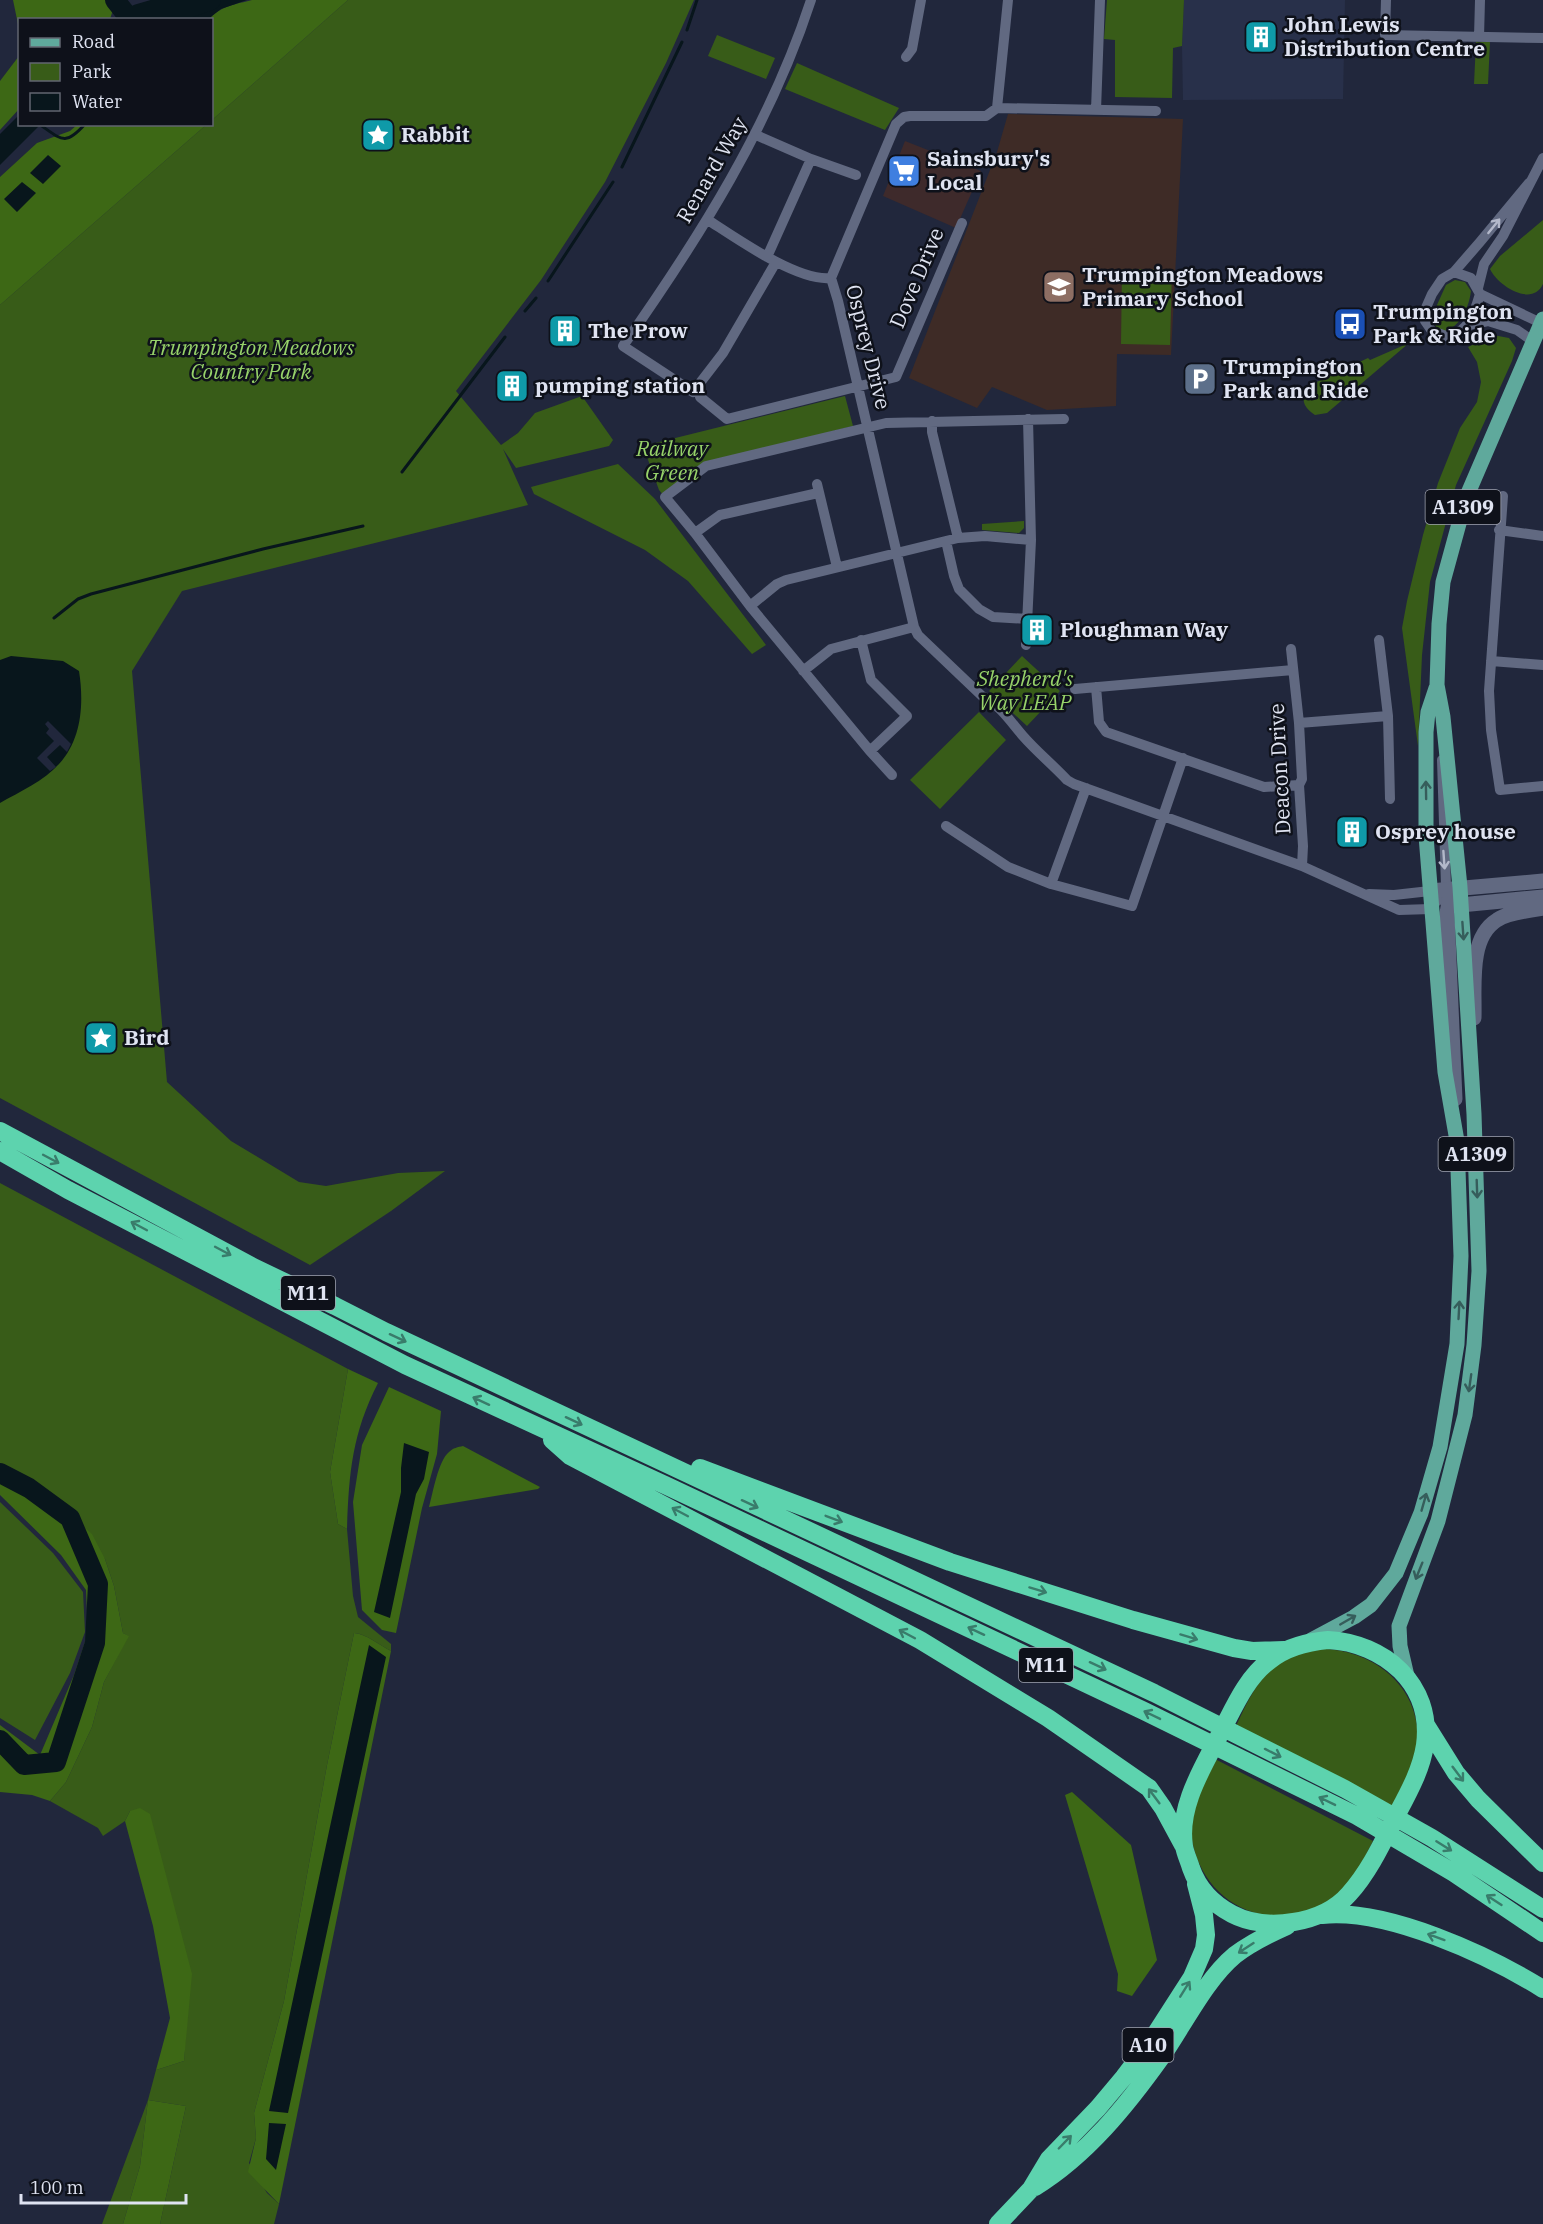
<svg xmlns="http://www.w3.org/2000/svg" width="1543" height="2224" font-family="'IBM Plex Serif',serif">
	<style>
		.commercial { fill: #3e2a2b }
		.built { fill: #28304a }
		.education { fill: #3e2b26 }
		.green { fill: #385c18 }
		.forest { fill: #3d6815 }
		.water { fill: #08161c }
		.pier { fill: #21273c }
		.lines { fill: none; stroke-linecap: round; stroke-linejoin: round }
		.stream { stroke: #08161c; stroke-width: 3 }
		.river { stroke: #08161c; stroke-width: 20 }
		.street { stroke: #616981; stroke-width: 10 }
		.secondary { stroke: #616981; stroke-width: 15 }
		.primary { stroke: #5fa99c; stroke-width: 15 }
		.highway { stroke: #5dd3ae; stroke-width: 18 }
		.oneway { stroke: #b3b8ca }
		.oneway2 { stroke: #365d5b }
		.oneway3 { stroke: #397c6b }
		.labels { text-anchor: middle; stroke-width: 5; stroke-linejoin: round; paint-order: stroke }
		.shield { fill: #0e111a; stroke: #a0a4b0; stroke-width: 1.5 }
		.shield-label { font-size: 20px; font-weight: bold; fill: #dfe3f1 }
		.poi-label { font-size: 21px; font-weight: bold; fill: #dfe3f1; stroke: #0e111a; text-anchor: start }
		.street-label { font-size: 21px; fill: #dfe3f1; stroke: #0e111a }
		.park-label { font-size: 21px; font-style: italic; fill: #97d36a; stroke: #0e111a }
	</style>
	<rect width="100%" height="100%" fill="#21273c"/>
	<path class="commercial" d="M 905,141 L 981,171 L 956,228 L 883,196 Z"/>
	<path class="built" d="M 1184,0 L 1345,0 L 1343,99 L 1183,100 L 1182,46 Z"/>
	<path class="education" d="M 1008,114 L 1183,119 L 1171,355 L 1117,354 L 1116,406 L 1047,410 L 992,387 L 977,408 L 909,378 L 997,152 Z"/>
	<path class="green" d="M 348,0 L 694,0 L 666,63 L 605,182 L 541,280 L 456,391 L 501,445 L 518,433 L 535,413 L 582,396 L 613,440 L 609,446 L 516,468 L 503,449 L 528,505 L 182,591 L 132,671 L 167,1082 L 231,1141 L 299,1182 L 326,1186 L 398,1173 L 445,1171 L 391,1211 L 310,1265 L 0,1098 L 0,305 L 206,125 L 212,124 L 212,120 Z
		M 1107,0 L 1184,0 L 1182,46 L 1173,48 L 1172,98 L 1115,97 L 1115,40 L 1104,39 Z
		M 717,35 L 775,58 L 766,79 L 708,56 Z
		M 1476,42 L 1490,42 L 1488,84 L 1474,84 Z
		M 797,63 L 899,108 L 885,130 L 785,89 Z
		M 1543,220 L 1543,284 C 1532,308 1497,285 1490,269 L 1500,256 Z
		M 1122,269 L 1172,270 L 1170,345 L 1121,344 Z
		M 1455,280 L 1465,282 L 1471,291 C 1469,307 1461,326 1445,331 L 1436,327 L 1432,316 L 1446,285 Z
		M 1493,335 L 1509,338 L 1516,348 L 1512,361 L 1456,485 L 1430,582 L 1422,655 L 1418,746 L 1402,628 L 1407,601 L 1423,535 L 1438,483 L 1460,428 L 1477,402 L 1481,382 L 1477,362 L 1468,347 Z
		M 1409,343 L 1327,413 L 1315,415 C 1303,407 1301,400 1306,387 L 1368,358 L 1370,360 Z
		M 845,396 L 853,426 L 703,464 L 664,496 L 659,490 L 643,446 Z
		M 618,464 L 655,499 L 766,645 L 752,654 L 688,581 L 645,550 L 534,494 L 531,487 Z
		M 1024,521 L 1024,528 L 1019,533 L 982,530 L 982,524 Z
		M 1022,656 L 1060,691 L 1027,726 L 989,691 Z
		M 979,712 L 1006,740 L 940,809 L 910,780 Z
		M 0,1183 L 348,1369 L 330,1472 L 338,1524 L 347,1529 L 353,1596 L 358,1617 L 391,1644 L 391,1651 C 379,1645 367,1634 354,1633 L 327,1765 L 284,2001 L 254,2113 L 256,2138 L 249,2163 L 267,2193 L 279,2204 L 274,2224 L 160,2224 L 186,2106 L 148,2100 L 140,2166 L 123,2224 L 102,2224 L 148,2100 L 156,2070 L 184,2061 L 186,2027 L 130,1811 L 125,1821 L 103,1836 L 98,1828 L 50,1801 L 66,1782 L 92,1727 L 104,1682 L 128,1636 L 123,1633 L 114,1586 L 105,1559 L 42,1492 L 0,1467 Z
		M 0,1502 L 53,1553 L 83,1592 L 85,1632 L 70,1673 L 35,1740 L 0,1718 Z
		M 1325,1649 C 1383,1652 1428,1697 1416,1757 C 1413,1772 1400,1793 1394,1808 L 1236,1726 C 1257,1680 1271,1655 1325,1649 Z
		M 1215,1759 L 1373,1841 C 1361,1864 1349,1893 1324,1905 C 1271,1933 1210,1907 1194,1849 C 1191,1838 1189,1824 1191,1813 C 1196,1795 1208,1776 1215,1759 Z"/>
	<path class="forest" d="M 13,0 L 108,0 L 113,10 L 110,19 L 20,20 L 19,29 Z
		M 252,0 L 348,0 L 212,120 L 212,20 L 209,20 C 219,6 237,4 252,0 Z
		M 19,56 L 19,109 L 0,130 L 0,81 Z
		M 77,125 L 206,125 L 0,305 L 0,177 L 37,143 L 70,131 Z
		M 348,1369 L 378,1383 C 352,1434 349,1473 347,1529 L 338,1524 L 330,1472 Z
		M 389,1387 L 441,1411 L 437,1454 L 422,1508 L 396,1633 L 382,1630 L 362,1610 L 353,1502 L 362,1445 Z
		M 463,1446 L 540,1487 L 538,1489 L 429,1507 C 433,1493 438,1461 449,1452 C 453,1448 458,1447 463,1446 Z
		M 0,1467 L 42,1492 L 92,1534 L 105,1559 L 114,1586 L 123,1633 L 129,1636 L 104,1682 L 92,1727 L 66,1782 L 50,1801 L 32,1795 L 0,1792 L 0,1725 L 40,1755 L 74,1675 L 88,1633 L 86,1590 L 61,1555 L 0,1495 Z
		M 354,1633 C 367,1634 379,1645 391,1651 L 279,2204 L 248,2172 L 256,2138 L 254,2113 L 284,2001 L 327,1765 Z
		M 1072,1792 L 1131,1845 L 1157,1960 L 1132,1996 L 1117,1991 L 1118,1974 L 1065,1795 Z
		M 140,1808 L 150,1814 L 192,1974 L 184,2061 L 156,2070 L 170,2018 L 153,1926 L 125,1821 L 130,1811 Z
		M 148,2100 L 186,2106 L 160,2224 L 123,2224 L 140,2166 Z"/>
	<path class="water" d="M 161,0 L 247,0 L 221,9 L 208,19 L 149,19 L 148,17 L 158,13 L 151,10 Z
		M 19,115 L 20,124 L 40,125 L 0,165 L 0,134 Z
		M 48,155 L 61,166 L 43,184 L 30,173 Z
		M 22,182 L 36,193 L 17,212 L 4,199 Z
		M 11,656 L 63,661 L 79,671 C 84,703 82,739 59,764 C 44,781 19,792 0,803 L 0,660 Z
		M 404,1443 L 429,1452 L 424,1479 L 416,1494 L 390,1618 L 374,1612 L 401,1492 L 401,1468 Z
		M 369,1645 L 386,1657 L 288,2113 L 269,2111 Z
		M 269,2123 L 286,2124 L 276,2170 L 266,2159 Z"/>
	<path class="pier" d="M 48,721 L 71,744 L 67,752 L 60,745 L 47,757 L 56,767 L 50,771 L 37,758 L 54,741 L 46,733 L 49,729 L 45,724 Z"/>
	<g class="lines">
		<path class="stream" d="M 687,30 L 697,0
			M 39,124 C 61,139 65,147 85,124
			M 622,167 L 682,42
			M 548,281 L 613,182
			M 525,311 L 536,298
			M 402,472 L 505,337
			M 54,618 L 78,599 L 91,594 L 263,549 L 363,526"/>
		<path class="river" d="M 115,0 L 130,19
			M 129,20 L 138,14 L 159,8 L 172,10 L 185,9 L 211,0
			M 0,1473 L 29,1488 L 70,1518 L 98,1584 L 95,1643 L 56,1762 L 24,1765 L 0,1740"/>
		<path class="street" d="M 1008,0 L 997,108 L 986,116 L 910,116 L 904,117 L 896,124 L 831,278 L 838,301 L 914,627 L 918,635 L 982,696 C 1000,705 1010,721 1023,736 C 1036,751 1053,765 1067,780 L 1074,784 L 1302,866 L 1399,910 L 1431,909
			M 1386,0 L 1385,35 L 1543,38
			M 1479,37 L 1480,0
			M 906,57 L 912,49 L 921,0
			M 997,108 L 1156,111
			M 1096,110 L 1100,0
			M 756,135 L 811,159 L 856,175
			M 708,220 C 736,238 798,282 831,278
			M 767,257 L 811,159
			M 776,262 L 723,353 L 693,392 L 623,346 C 699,238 770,126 811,0
			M 1454,272 L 1471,278 L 1480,294 C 1474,314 1470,329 1449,337 L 1432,331 L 1425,321 L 1425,310 L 1432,294 L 1442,279 L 1454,272 L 1480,242 L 1529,183
			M 1478,288 L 1484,264 L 1503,236 L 1543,158
			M 1480,294 L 1541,323
			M 1469,325 L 1488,321 L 1517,330 L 1534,342
			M 700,397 L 727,419 L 896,377 L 962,223
			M 932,421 L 932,432 L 958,538
			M 817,484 L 837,567
			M 818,493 L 720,515 L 695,533 L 750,606 L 870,751 L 907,716 L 871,680 L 861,640
			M 1503,496 L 1489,691 L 1491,730 L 1500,790 L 1543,786
			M 1499,530 L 1543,536
			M 695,533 L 665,497 L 706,466 L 886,423 L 1064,419
			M 946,541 L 954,576 L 959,589 L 979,609 L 993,617 L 1028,619
			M 750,606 L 777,584 L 786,580 L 958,538 L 985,536 L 1031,540
			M 1379,640 L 1388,716 L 1390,799
			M 1026,645 L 1031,540 L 1028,419
			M 1291,649 L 1299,723 L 1302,779 L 1299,785 L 1303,846 L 1302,866
			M 1491,661 L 1543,665
			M 803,671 L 831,649 L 914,627
			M 1096,687 L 1099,722 L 1106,732 L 1264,787 L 1299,785
			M 1075,689 L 1293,670
			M 1299,723 L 1388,716
			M 870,751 L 892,775
			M 1086,788 L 1051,884 L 1132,906 L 1183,758
			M 946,826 L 1008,867 L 1051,884
			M 1369,894 L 1394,895 L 1430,891
			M 1428,907 L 1440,899 L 1446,886 L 1442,760"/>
		<path class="secondary" d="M 1430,891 L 1543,881
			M 1450,906 L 1543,897
			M 1474,1018 C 1475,987 1468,938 1497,920 C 1509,912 1529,911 1543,908
			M 1455,1099 L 1447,913 L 1450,896 L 1460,887"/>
		<path class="primary" d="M 1311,1640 L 1354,1617 L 1371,1605 L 1396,1573 L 1421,1513 L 1440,1447 L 1457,1344 L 1461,1256 L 1457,1141 L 1445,1072 L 1426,836 L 1426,732 L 1428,712 L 1436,688
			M 1407,1676 L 1400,1646 L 1399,1626 L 1438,1521 L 1465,1415 L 1474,1345 L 1479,1271 L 1474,1114 L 1460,887 L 1443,717 L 1437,685 L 1439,624 L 1443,582 L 1466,498 L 1543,319"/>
		<path class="highway" d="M 0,1131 L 255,1268 L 335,1306 L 386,1332 L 1154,1693 L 1345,1789 L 1432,1838 L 1543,1909
			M 0,1151 L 68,1190 L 405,1365 L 667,1486 L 1144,1711 L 1357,1816 L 1454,1873 L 1543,1933
			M 552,1440 L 570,1456 L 920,1640 L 1048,1718 L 1149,1788 L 1163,1808 L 1183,1845
			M 700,1468 L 950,1562 L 1133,1620 L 1234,1648 L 1252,1651 L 1284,1650
			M 1328,1640 C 1384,1643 1433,1684 1425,1745 C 1421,1772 1406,1797 1394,1820 C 1381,1846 1368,1873 1349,1894 C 1323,1924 1266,1932 1232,1914 C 1213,1904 1198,1888 1191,1868 C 1189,1861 1185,1853 1184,1846 C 1178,1807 1202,1769 1219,1736 C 1233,1710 1245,1679 1269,1661 C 1286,1647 1306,1642 1328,1640 Z
			M 1426,1725 L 1456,1773 L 1478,1799 L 1543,1863
			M 1322,1915 C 1387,1908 1488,1955 1543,1989
			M 1035,2187 C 1087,2155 1127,2105 1162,2056 C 1184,2024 1206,1979 1235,1955 C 1251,1943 1269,1934 1287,1926
			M 998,2224 L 1031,2189 L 1049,2159 L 1098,2108 L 1124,2077 L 1149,2044 L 1192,1977 L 1204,1949 L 1206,1935 L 1204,1915 L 1196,1884"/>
	</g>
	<defs><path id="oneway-shaft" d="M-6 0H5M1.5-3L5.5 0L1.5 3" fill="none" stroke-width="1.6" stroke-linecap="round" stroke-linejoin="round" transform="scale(1.5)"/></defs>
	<g class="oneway">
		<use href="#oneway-shaft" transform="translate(1494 226) rotate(-51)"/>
		<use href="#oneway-shaft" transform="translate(1444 860) rotate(86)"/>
	</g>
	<g class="oneway2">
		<use href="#oneway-shaft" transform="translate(1426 790) rotate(-91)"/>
		<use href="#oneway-shaft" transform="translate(1463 931) rotate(86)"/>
		<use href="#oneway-shaft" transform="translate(1477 1189) rotate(88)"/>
		<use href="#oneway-shaft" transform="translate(1459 1310) rotate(-87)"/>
		<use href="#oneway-shaft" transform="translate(1470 1383) rotate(98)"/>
		<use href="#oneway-shaft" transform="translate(1424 1502) rotate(-74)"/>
		<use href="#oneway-shaft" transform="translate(1419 1571) rotate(112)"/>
		<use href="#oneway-shaft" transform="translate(1348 1620) rotate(-30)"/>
	</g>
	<g class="oneway3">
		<use href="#oneway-shaft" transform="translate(51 1159) rotate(28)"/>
		<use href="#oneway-shaft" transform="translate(139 1226) rotate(-152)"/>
		<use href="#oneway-shaft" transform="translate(223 1251) rotate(28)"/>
		<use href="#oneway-shaft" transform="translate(398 1338) rotate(25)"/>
		<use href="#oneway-shaft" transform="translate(481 1401) rotate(-155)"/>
		<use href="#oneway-shaft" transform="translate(574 1421) rotate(25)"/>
		<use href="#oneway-shaft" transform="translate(750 1504) rotate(25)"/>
		<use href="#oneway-shaft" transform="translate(680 1512) rotate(-152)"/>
		<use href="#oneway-shaft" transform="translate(834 1519) rotate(21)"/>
		<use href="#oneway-shaft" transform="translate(1038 1590) rotate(17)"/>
		<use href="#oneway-shaft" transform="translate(976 1631) rotate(-155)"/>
		<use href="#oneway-shaft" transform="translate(907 1634) rotate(-152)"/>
		<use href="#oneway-shaft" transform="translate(1189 1637) rotate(17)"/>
		<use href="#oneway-shaft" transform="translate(1098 1666) rotate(25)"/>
		<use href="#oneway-shaft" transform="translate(1152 1715) rotate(-154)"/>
		<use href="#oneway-shaft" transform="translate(1273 1753) rotate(27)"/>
		<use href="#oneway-shaft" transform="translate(1458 1774) rotate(53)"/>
		<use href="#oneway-shaft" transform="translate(1154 1796) rotate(-127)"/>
		<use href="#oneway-shaft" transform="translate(1327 1801) rotate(-154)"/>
		<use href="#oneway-shaft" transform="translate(1444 1846) rotate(32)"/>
		<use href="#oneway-shaft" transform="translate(1494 1900) rotate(-147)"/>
		<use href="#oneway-shaft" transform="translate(1436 1937) rotate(-160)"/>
		<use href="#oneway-shaft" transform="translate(1246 1948) rotate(147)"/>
		<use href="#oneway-shaft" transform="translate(1185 1989) rotate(-58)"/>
		<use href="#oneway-shaft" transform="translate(1065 2142) rotate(-46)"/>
	</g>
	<defs>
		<symbol id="building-square" viewBox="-11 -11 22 22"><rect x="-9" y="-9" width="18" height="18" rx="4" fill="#0f9aa8" stroke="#0e111a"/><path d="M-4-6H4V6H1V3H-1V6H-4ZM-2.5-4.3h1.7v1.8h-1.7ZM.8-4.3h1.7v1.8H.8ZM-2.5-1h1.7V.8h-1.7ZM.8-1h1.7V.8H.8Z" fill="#fff"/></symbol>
		<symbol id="sight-square" viewBox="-11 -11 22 22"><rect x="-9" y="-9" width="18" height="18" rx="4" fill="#0f9aa8" stroke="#0e111a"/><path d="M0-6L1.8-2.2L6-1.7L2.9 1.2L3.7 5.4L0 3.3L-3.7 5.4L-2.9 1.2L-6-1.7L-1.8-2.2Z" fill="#fff"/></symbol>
		<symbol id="supermarket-square" viewBox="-11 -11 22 22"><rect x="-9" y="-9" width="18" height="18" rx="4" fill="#3f7fe0" stroke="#0e111a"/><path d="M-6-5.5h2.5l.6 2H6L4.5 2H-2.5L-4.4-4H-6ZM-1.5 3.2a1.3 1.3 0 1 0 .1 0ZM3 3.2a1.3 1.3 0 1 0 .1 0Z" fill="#fff"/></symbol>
		<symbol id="school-square" viewBox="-11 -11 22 22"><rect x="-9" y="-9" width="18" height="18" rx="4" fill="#8d6e63" stroke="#0e111a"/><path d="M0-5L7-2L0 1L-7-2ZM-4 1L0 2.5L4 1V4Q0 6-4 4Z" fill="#fff"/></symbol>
		<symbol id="bus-square" viewBox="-11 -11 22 22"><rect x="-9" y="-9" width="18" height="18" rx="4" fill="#1a4fb4" stroke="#0e111a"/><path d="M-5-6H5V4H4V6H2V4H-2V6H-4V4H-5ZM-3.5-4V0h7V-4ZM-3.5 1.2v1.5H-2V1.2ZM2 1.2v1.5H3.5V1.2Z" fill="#fff"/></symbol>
		<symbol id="parking-square" viewBox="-11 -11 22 22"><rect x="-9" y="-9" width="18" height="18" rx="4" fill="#5c6f8a" stroke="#0e111a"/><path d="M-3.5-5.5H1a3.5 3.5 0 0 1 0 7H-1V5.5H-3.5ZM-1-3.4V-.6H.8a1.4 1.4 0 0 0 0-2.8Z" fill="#fff"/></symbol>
	</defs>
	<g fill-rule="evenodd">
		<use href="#building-square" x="1242" y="18" width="38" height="38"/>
		<use href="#sight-square" x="359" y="116" width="38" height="38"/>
		<use href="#supermarket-square" x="885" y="152" width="38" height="38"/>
		<use href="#school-square" x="1040" y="268" width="38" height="38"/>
		<use href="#bus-square" x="1331" y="305" width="38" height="38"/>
		<use href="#building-square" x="546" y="312" width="38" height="38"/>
		<use href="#parking-square" x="1181" y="360" width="38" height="38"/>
		<use href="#building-square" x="493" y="367" width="38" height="38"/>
		<use href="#building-square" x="1018" y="611" width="38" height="38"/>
		<use href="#building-square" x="1333" y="813" width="38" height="38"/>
		<use href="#sight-square" x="82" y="1019" width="38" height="38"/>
	</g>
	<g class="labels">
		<g class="shield">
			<rect x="1425.5" y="490" width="75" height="34" rx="4.5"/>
			<rect x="1438.5" y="1137" width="75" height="34" rx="4.5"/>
			<rect x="281" y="1276" width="54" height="34" rx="4.5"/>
			<rect x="1019" y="1648" width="54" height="34" rx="4.5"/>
			<rect x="1122.5" y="2028" width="51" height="34" rx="4.5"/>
		</g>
		<g class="shield-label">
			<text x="1463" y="514">A1309</text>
			<text x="1476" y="1161">A1309</text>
			<text x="308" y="1300">M11</text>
			<text x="1046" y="1672">M11</text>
			<text x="1148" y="2052">A10</text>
		</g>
		<g class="poi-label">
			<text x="1284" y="32">John Lewis<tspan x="1284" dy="24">Distribution Centre</tspan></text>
			<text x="401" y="142">Rabbit</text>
			<text x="927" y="166">Sainsbury's<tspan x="927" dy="24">Local</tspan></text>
			<text x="1082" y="282">Trumpington Meadows<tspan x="1082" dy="24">Primary School</tspan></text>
			<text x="1373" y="319">Trumpington<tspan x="1373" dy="24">Park &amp; Ride</tspan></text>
			<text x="588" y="338">The Prow</text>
			<text x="1223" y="374">Trumpington<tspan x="1223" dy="24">Park and Ride</tspan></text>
			<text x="535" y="393">pumping station</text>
			<text x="1060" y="637">Ploughman Way</text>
			<text x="1375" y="839">Osprey house</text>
			<text x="124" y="1045">Bird</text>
		</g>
		<g class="street-label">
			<text transform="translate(712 170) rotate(-60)" y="7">Renard Way</text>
			<text transform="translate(917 278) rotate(-67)" y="7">Dove Drive</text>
			<text transform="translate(868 347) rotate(76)" y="7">Osprey Drive</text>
			<text transform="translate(1280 769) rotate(-93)" y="7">Deacon Drive</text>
		</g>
		<g class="park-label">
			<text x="251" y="355">Trumpington Meadows<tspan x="251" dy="24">Country Park</tspan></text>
			<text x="672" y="456">Railway<tspan x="672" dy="24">Green</tspan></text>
			<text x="1025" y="686">Shepherd's<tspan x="1025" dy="24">Way LEAP</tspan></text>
		</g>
	</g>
	<rect x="18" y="18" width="195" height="108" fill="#0e111a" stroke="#626570" stroke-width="1.5"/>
	<rect x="30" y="38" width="30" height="9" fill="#5fa99c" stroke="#626570" stroke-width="1.5"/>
	<text x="72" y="48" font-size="18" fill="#dfe3f1">Road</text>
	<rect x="30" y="63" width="30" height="18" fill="#385c18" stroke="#626570" stroke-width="1.5"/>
	<text x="72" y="78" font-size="18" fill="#dfe3f1">Park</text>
	<rect x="30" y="93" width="30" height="18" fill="#08161c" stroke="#626570" stroke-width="1.5"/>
	<text x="72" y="108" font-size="18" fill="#dfe3f1">Water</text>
	<path d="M21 2194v9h165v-9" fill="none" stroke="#dfe3f1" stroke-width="3"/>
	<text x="30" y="2194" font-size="18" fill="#dfe3f1" stroke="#0e111a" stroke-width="4.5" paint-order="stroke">100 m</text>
</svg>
